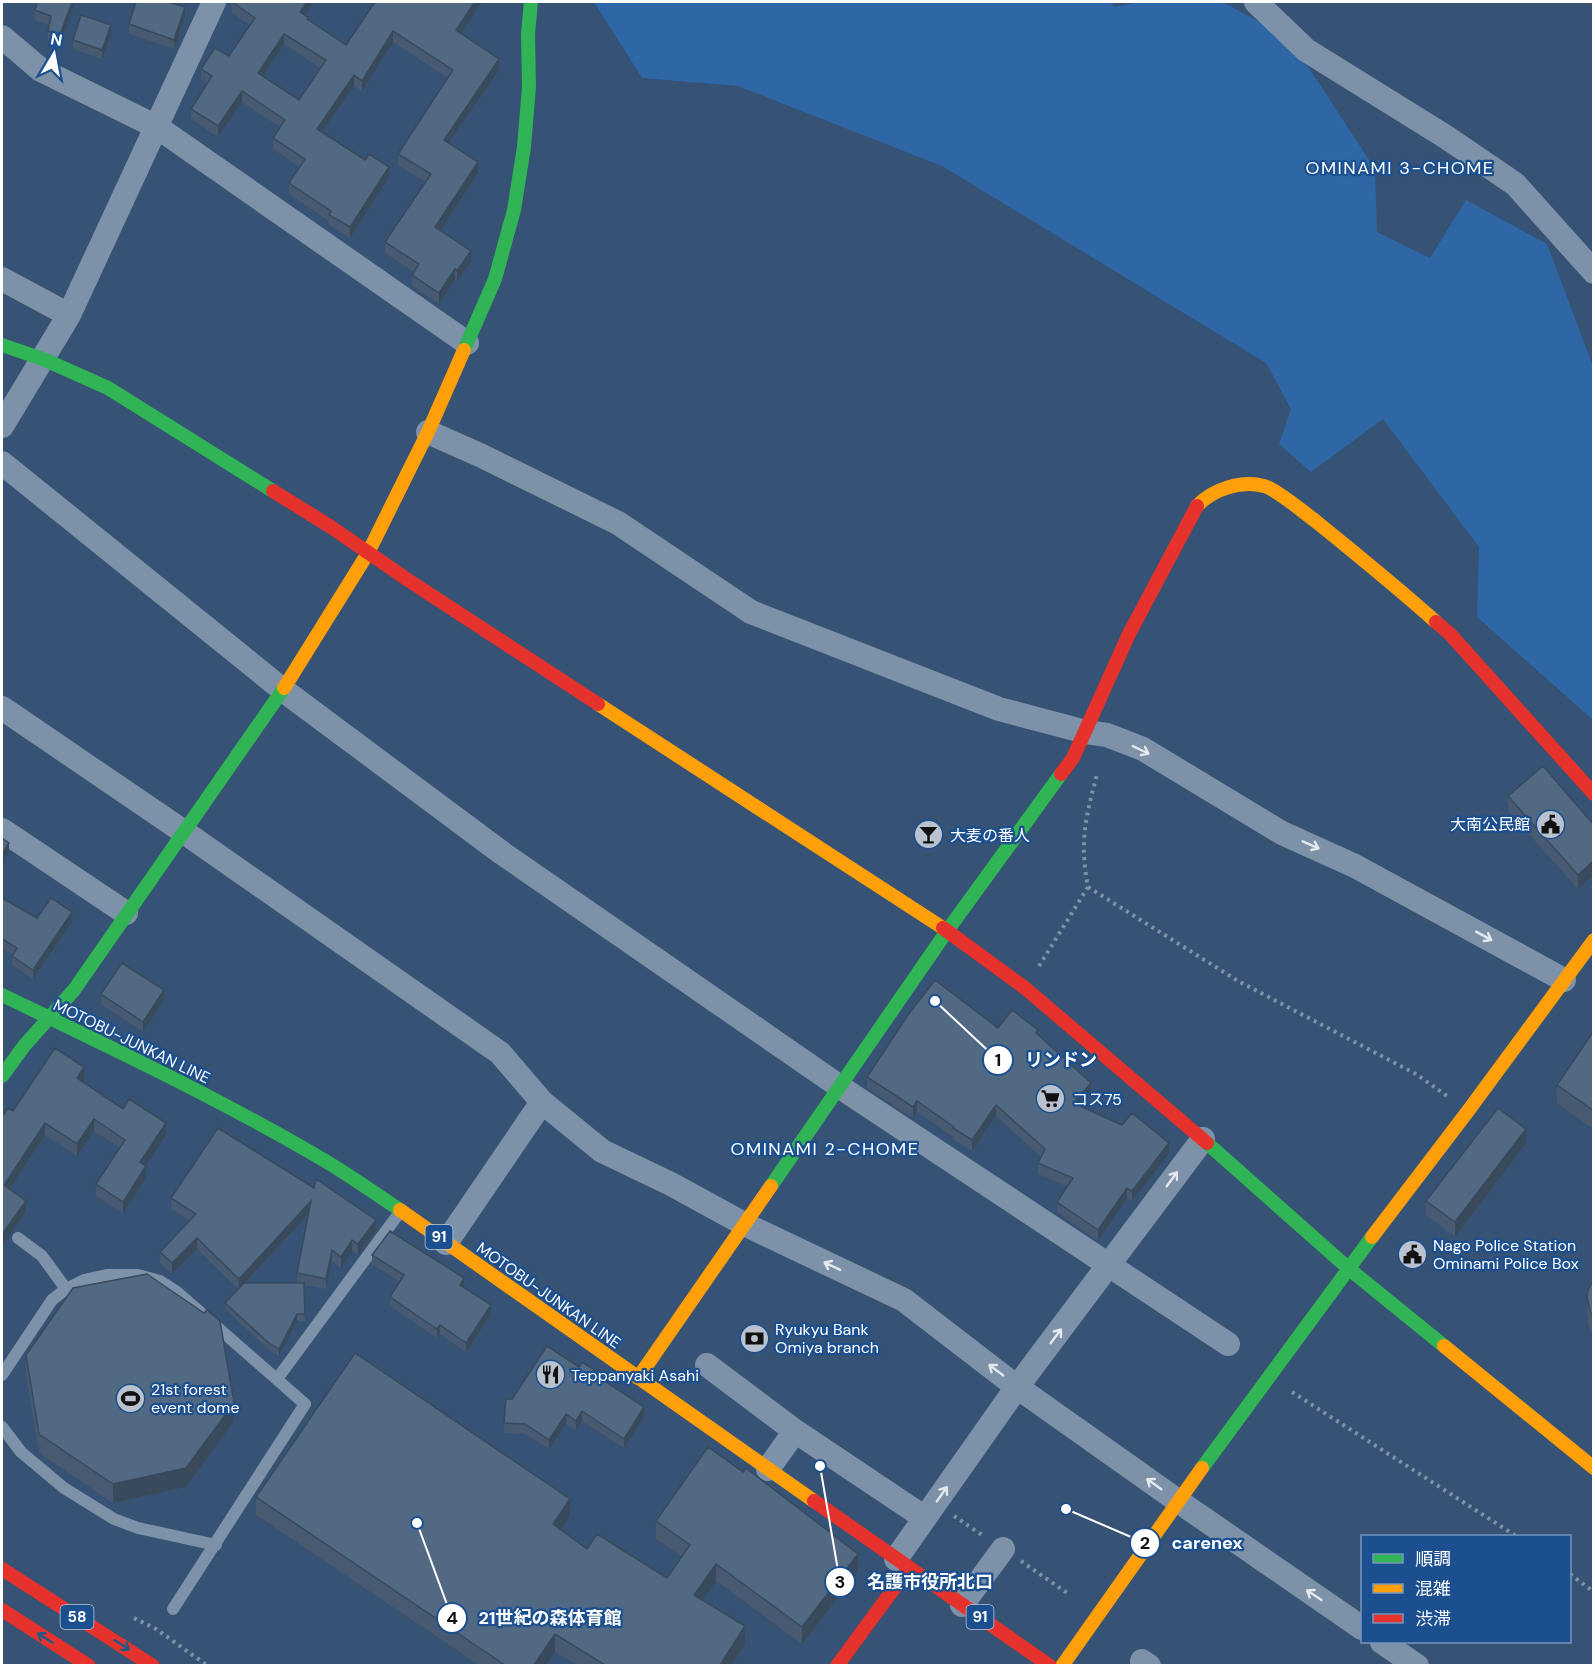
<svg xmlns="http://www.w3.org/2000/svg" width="1595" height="1667" font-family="'DM Sans','Noto Sans JP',sans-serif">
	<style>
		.green { fill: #2f66a5 }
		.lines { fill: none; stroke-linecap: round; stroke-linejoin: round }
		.path { stroke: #7d92a8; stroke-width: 4; stroke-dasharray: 3 4.5; stroke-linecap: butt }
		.lane { stroke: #7d92a8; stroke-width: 12 }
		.street { stroke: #7d92a8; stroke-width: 24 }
		.fast { stroke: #30b455; stroke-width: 14 }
		.slow { stroke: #ff9f0a; stroke-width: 14 }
		.jam { stroke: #e5322d; stroke-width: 14 }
		.wall { fill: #475a72; fill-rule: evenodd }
		.shaded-wall { fill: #394a5c }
		.building { fill: #526984; stroke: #394a5c; stroke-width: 1.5; fill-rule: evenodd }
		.oneway { stroke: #e5e9ee }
		.oneway2 { stroke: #1d5989 }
		.labels { text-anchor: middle; stroke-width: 4.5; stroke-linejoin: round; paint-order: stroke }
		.shield { fill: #1b4f8f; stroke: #bbcadd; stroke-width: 1.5 }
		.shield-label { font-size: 15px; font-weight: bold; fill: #fff }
		.poi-label { font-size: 16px; fill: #fff; stroke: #1b4f8f; text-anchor: start }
		.street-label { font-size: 16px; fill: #fff; stroke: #1b4f8f }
		.neighbourhood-label { font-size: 18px; letter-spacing: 1.5px; fill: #fff; stroke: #1b4f8f }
		.leader { fill: none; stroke: #fff; stroke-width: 2 }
		.callout-dot { fill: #fff; stroke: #1b4f8f; stroke-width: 2 }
		.mark-label { font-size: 18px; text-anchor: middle; font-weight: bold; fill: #111 }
		.callout-label { font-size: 18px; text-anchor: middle; font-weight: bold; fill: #fff; stroke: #1b4f8f; stroke-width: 4.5; stroke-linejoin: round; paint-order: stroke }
	</style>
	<rect width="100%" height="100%" fill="#365274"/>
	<path class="green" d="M 594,2 L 1112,2 L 1114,7 L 1139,2 L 1223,2 L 1290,39 L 1375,169 L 1377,232 L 1430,258 L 1466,200 L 1547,244 L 1593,366 L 1593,720 L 1477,617 L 1479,547 L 1383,419 L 1311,472 L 1279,444 L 1291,409 L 1266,363 L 942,166 L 738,86 L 642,78 Z"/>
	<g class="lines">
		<path class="path" d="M 1088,887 L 1238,981 L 1416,1074 L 1447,1096
			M 1039,966 L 1088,887 C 1079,841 1086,817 1097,774
			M 1292,1392 L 1516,1536
			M 954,1516 L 985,1537
			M 1021,1561 L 1070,1595
			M 1570,1574 L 1594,1592
			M 134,1618 L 156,1629 L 208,1666"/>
		<path class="lane" d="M 18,1238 L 42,1256 L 66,1289
			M 2,1375 L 52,1300 L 66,1289 L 84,1280 L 107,1275 L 138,1275 L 160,1281 L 177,1292 L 305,1404 L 173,1609
			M 277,1379 L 400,1212
			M 2,1427 L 21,1452 L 64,1488 L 114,1519 L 138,1528 L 216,1545"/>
		<path class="street" d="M 1256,2 L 1306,50 L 1446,137 L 1515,184 L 1594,272
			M 2,37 L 41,70 L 157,127 L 467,343
			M 2,279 L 69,315
			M 2,426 L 69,315 L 214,2
			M 428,432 L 482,456 L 618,523 L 751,612 L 999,709 L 1086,732 L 1107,735 L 1143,749 L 1282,833 L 1355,866 L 1564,980
			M 2,463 L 283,690 L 502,853 L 849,1093 L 1228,1344
			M 2,708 L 184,832 L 500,1053 L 542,1102 L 602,1151 L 671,1184 L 744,1224 L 904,1300 L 1017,1387 L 1178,1501 L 1362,1628
			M 2,830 L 126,913
			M 446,1243 L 542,1102
			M 707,1365 L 795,1431 L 925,1518
			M 768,1469 L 795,1431
			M 896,1559 L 1017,1387 L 1203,1139
			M 962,1605 L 1003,1549
			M 1382,1642 L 1417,1666
			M 1142,1661 L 1149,1666"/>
		<path class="fast" d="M 2,345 L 43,359 L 108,388 L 273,491
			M 464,350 L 495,279 L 514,210 L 524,147 L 529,87 L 528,34 L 531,2
			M 2,995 C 112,1048 222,1100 327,1162 C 352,1177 376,1194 400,1210
			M 2,1076 L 24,1046 L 74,990 L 284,688
			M 1207,1143 L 1348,1268 L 1444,1346
			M 771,1186 L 947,931 L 1061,774
			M 1202,1468 L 1372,1237"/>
		<path class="slow" d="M 1197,506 C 1213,489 1241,480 1264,486 C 1276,489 1302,511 1313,519 C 1355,553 1396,586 1436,622
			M 284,688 L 368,553 L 428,432 L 464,350
			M 598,704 L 943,928
			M 400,1210 L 814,1501
			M 1372,1237 L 1468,1111 L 1594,940
			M 1444,1346 L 1594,1468
			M 638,1378 L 771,1186
			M 1062,1666 L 1202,1468"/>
		<path class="jam" d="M 273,491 L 331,527 L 408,580 L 598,704
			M 1436,622 L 1450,634 L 1594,794
			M 1061,774 L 1073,758 L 1129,634 L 1197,506
			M 943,928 L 1025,988 L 1207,1143
			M 814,1501 L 1050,1666
			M 2,1569 L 153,1666
			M 2,1610 L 89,1666
			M 837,1666 L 909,1568"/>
	</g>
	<path class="wall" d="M 75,2 L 60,44 L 48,41 L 48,31 L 49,25 L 35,20 L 35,10 Z
		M 232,2 L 305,15 L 308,19 L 346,45 L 374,3 L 371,2 L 482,2 L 461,33 L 499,70 L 449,143 L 478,173 L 440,230 L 471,261 L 457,282 L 455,280 L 439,304 L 412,286 L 412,275 L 414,272 L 385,253 L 385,242 L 425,182 L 398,165 L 398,154 L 448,78 L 393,42 L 362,91 L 354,86 L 322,132 L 389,177 L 350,238 L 329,225 L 329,221 L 289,194 L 289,183 L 300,167 L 273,149 L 273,138 L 280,127 L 242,102 L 218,137 L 191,119 L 191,109 L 207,83 L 201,79 L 201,69 L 229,56 L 250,25 L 232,13 ZM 284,44 L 320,68 L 299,100 L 263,76 Z
		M 185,17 L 174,49 L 129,34 L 129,24 Z
		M 111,35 L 102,59 L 73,49 L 73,40 Z
		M 1508,796 L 1593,824 L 1593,875 L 1578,889 L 1508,811 Z
		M 2,898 L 37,918 L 72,922 L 33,979 L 12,965 L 12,954 L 2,948 Z
		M 101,994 L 164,1000 L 143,1032 L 101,1004 Z
		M 998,1028 L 1038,1036 L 1091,1094 L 1080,1106 L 1169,1154 L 1132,1201 L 1127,1198 L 1098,1241 L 1057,1212 L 1057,1202 L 1068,1187 L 1038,1174 L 1038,1163 L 1041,1157 L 996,1116 L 972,1151 L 953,1139 L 953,1137 L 917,1112 L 913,1118 L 867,1088 L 867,1077 Z
		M 1593,1032 L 1593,1129 L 1557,1103 L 1557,1085 Z
		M 84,1079 L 82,1082 L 123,1109 L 166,1135 L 145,1166 L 146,1178 L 123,1213 L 96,1196 L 96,1184 L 120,1148 L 94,1131 L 77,1156 L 45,1135 L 9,1189 L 26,1212 L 2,1246 L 13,1111 Z
		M 218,1128 L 376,1231 L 358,1255 L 352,1251 L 341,1268 L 332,1261 L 326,1289 L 304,1285 L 305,1321 L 297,1321 L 279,1356 L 270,1351 L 225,1309 L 225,1303 L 238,1289 L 197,1249 L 172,1274 L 160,1263 L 160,1252 L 190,1221 L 171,1209 L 171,1198 ZM 309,1215 L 297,1273 L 297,1283 L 245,1283 Z
		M 1526,1143 L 1455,1237 L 1426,1215 L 1426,1201 Z
		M 372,1255 L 464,1288 L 491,1314 L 466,1352 L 440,1334 L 437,1338 L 390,1306 L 390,1297 L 400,1282 L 372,1264 Z
		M 1593,1281 L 1593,1335 L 1590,1330 L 1587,1315 L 1587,1297 Z
		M 26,1355 L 234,1421 L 186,1487 L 113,1503 L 39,1453 L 26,1374 Z
		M 579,1367 L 605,1382 L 644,1417 L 624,1448 L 582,1421 L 576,1430 L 566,1424 L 549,1449 L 525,1434 L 504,1433 L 504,1423 L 512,1399 Z
		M 256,1497 L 570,1516 L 561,1530 L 587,1549 L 667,1578 L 682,1557 L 656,1539 L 656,1521 L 858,1572 L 802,1644 L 716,1581 L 703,1600 L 745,1644 L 731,1665 L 577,1665 L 555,1652 L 546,1665 L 479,1665 L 256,1515 Z"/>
	<path class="shaded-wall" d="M 72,2 L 75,2 L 60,44 L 60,35 Z
		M 307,2 L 314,2 L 300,23 L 300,12 Z
		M 475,2 L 482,2 L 456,41 L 456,30 Z
		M 185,7 L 185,17 L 174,49 L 174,40 Z
		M 111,25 L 111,35 L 102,59 L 102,50 Z
		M 393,31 L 393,42 L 362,91 L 362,81 Z
		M 284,34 L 284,44 L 258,84 L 258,73 Z
		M 499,59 L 499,70 L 444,150 L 444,140 Z
		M 354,75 L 354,86 L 317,139 L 317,129 Z
		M 242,91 L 242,102 L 218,137 L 218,126 Z
		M 478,162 L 478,173 L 435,238 L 435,227 Z
		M 389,167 L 389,177 L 350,238 L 350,227 Z
		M 471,251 L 471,261 L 457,282 L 457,271 Z
		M 455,269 L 455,280 L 439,304 L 439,293 Z
		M 9,843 L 9,852 L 2,864 L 2,854 Z
		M 1593,861 L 1593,875 L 1578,889 L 1578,875 Z
		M 72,912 L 72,922 L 33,979 L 33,970 Z
		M 164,990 L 164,1000 L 143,1032 L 143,1022 Z
		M 84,1067 L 84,1079 L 77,1090 L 77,1078 Z
		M 1091,1083 L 1091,1094 L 1073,1114 L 1073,1103 Z
		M 917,1101 L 917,1112 L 913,1118 L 913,1107 Z
		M 996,1105 L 996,1116 L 972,1151 L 972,1140 Z
		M 94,1119 L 94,1131 L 77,1156 L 77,1144 Z
		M 45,1123 L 45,1135 L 4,1197 L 4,1185 Z
		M 166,1123 L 166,1135 L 140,1174 L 140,1162 Z
		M 1526,1129 L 1526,1143 L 1455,1237 L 1455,1222 Z
		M 1169,1143 L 1169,1154 L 1132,1201 L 1132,1191 Z
		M 146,1166 L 146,1178 L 123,1213 L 123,1202 Z
		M 1127,1188 L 1127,1198 L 1098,1241 L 1098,1230 Z
		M 26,1201 L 26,1212 L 2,1246 L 2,1234 Z
		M 311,1201 L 311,1212 L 239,1289 L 239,1279 Z
		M 376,1220 L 376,1231 L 358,1255 L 358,1244 Z
		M 197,1238 L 197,1249 L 172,1274 L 172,1263 Z
		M 352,1240 L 352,1251 L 341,1268 L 341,1257 Z
		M 332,1250 L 332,1261 L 326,1289 L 326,1279 Z
		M 464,1278 L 464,1287 L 460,1285 Z
		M 491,1305 L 491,1314 L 466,1352 L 466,1343 Z
		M 297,1314 L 297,1321 L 279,1356 L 279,1349 Z
		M 440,1325 L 440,1334 L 437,1338 L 437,1329 Z
		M 234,1403 L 234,1421 L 186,1487 L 113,1503 L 113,1484 Z
		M 644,1407 L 644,1417 L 624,1448 L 624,1439 Z
		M 582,1411 L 582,1421 L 576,1430 L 576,1421 Z
		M 566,1414 L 566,1424 L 549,1449 L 549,1440 Z
		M 570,1499 L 570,1516 L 553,1542 L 553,1524 Z
		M 858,1554 L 858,1572 L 802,1644 L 802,1627 Z
		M 716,1564 L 716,1581 L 694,1613 L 694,1595 Z
		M 745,1626 L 745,1644 L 731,1665 L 720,1665 Z
		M 555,1634 L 555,1652 L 546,1665 L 534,1665 Z"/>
	<path class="building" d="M 38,2 L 72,2 L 60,35 L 48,31 L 51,16 L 35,10 Z
		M 136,2 L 168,2 L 185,7 L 174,40 L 129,24 Z
		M 232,2 L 307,2 L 300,12 L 308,17 L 307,19 L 346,45 L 375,2 L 475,2 L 456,30 L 499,59 L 444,140 L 478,162 L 435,227 L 471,251 L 457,271 L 455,269 L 439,293 L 412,275 L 419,264 L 385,242 L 431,174 L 398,154 L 453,70 L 393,31 L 362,81 L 354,75 L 317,129 L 365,160 L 369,154 L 389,167 L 350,227 L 329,215 L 331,211 L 289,183 L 305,159 L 273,138 L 285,120 L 242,91 L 218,126 L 191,109 L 212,76 L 201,69 L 215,48 L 229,56 L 255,18 ZM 284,34 L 326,60 L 299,100 L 258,73 Z
		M 81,15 L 111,25 L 102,50 L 73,40 Z
		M 1543,766 L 1593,824 L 1593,861 L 1578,875 L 1508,796 Z
		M 2,838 L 9,843 L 2,854 Z
		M 2,898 L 37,918 L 51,898 L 72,912 L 33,970 L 12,956 L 17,948 L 2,939 Z
		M 122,963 L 164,990 L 143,1022 L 101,994 Z
		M 935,980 L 998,1028 L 1012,1010 L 1038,1030 L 1036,1033 L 1091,1083 L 1073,1103 L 1122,1125 L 1132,1113 L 1169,1143 L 1132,1191 L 1127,1188 L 1098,1230 L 1057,1202 L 1073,1178 L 1038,1163 L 1045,1149 L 996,1105 L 972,1140 L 953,1128 L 954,1127 L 917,1101 L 913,1107 L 867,1077 L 908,1015 Z
		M 1593,1032 L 1593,1110 L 1557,1085 Z
		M 55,1048 L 84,1067 L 77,1078 L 123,1109 L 129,1099 L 166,1123 L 140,1162 L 146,1166 L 123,1202 L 96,1184 L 125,1140 L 94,1119 L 77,1144 L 45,1123 L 4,1185 L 26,1201 L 2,1234 L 2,1117 L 8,1108 L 13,1111 Z
		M 1498,1108 L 1526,1129 L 1455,1222 L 1426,1201 Z
		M 218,1128 L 314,1188 L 316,1179 L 376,1220 L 358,1244 L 352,1240 L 341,1257 L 332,1250 L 326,1279 L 297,1273 L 311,1201 L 239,1279 L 197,1238 L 172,1263 L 160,1252 L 196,1214 L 171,1198 Z
		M 390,1231 L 464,1278 L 460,1285 L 491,1305 L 466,1343 L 440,1325 L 437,1329 L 390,1297 L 404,1275 L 372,1255 Z
		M 147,1274 L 204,1313 L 207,1310 L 220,1321 L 234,1403 L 186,1468 L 113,1484 L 39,1434 L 26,1355 L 73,1288 Z
		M 1593,1281 L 1593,1317 L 1590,1311 L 1587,1297 L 1588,1290 Z
		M 244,1283 L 304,1283 L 305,1314 L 297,1314 L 279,1349 L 270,1344 L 225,1303 Z
		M 547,1346 L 579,1367 L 582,1362 L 605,1377 L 603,1380 L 644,1407 L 624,1439 L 582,1411 L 576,1421 L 566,1414 L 549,1440 L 525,1424 L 504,1423 L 506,1399 L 512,1399 Z
		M 355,1353 L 570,1499 L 553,1524 L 587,1549 L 597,1534 L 667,1578 L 690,1545 L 656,1521 L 708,1447 L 743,1472 L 746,1468 L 858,1554 L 802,1627 L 716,1564 L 694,1595 L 745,1626 L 720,1665 L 605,1665 L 555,1634 L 534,1665 L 505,1665 L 256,1497 Z"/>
	<defs><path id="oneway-shaft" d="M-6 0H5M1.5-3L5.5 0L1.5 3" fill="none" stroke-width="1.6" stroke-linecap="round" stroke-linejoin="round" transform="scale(1.5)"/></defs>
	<g class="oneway">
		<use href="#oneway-shaft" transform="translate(1141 750) rotate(26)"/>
		<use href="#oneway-shaft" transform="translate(1311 845) rotate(24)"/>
		<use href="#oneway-shaft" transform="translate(1484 936) rotate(29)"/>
		<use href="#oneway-shaft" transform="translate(1172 1179) rotate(-54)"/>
		<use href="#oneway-shaft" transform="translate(832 1266) rotate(-154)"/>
		<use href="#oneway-shaft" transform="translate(1056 1336) rotate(-53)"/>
		<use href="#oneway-shaft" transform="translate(996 1370) rotate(-143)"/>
		<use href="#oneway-shaft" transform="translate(1154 1484) rotate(-144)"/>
		<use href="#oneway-shaft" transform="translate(942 1494) rotate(-55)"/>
		<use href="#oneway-shaft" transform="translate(1314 1595) rotate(-146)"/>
	</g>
	<g class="oneway2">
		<use href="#oneway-shaft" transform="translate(45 1638) rotate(-148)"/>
		<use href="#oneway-shaft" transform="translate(122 1645) rotate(33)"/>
	</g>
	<defs>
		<symbol id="civic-disc" viewBox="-11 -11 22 22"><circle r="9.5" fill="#b9c2ce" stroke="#1b4f8f"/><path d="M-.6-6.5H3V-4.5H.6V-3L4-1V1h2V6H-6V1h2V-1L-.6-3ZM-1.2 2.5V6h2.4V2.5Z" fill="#111"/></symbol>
		<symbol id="bar-disc" viewBox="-11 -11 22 22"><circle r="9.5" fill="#b9c2ce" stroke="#1b4f8f"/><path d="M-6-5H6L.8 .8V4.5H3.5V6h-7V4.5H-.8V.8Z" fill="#111"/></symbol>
		<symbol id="supermarket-disc" viewBox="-11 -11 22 22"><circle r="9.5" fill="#b9c2ce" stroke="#1b4f8f"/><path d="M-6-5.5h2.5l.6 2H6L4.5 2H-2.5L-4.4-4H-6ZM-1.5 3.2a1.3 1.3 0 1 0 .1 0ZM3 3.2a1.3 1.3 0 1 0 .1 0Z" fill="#111"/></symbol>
		<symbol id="bank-disc" viewBox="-11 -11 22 22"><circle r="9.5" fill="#b9c2ce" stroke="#1b4f8f"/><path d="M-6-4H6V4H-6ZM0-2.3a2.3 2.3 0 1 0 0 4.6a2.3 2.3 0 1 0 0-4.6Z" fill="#111"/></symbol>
		<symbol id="restaurant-disc" viewBox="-11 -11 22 22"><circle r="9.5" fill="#b9c2ce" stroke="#1b4f8f"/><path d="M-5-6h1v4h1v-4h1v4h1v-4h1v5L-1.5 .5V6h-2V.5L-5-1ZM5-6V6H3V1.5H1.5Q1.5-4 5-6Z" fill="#111"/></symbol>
		<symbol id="stadium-disc" viewBox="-11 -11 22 22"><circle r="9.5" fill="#b9c2ce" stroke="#1b4f8f"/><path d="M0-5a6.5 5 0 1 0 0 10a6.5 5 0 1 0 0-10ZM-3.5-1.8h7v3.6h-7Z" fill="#111"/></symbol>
	</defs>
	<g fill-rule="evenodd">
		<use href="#civic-disc" x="1534" y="808" width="33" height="33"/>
		<use href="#bar-disc" x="912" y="818" width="33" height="33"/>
		<use href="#supermarket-disc" x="1034" y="1082" width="33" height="33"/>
		<use href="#civic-disc" x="1396" y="1238" width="33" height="33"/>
		<use href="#bank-disc" x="738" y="1322" width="33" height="33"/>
		<use href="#restaurant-disc" x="534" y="1358" width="33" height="33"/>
		<use href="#stadium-disc" x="114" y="1382" width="33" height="33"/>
	</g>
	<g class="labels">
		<g class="shield">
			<rect x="425.5" y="1225" width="27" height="24" rx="4.5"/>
			<rect x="60.5" y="1605" width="33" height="24" rx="4.5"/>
			<rect x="966.5" y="1605" width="27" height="24" rx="4.5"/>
		</g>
		<g class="shield-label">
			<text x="439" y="1242">91</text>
			<text x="77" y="1622">58</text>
			<text x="980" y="1622">91</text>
		</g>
		<g class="poi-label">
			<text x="1530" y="830" text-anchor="end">大南公民館</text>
			<text x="950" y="841">大麦の番人</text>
			<text x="1072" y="1105">コス75</text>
			<text x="1433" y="1251">Nago Police Station<tspan x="1433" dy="18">Ominami Police Box</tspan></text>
			<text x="775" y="1335">Ryukyu Bank<tspan x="775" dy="18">Omiya branch</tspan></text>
			<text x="571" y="1381">Teppanyaki Asahi</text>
			<text x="151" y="1395">21st forest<tspan x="151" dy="18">event dome</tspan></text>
		</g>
		<g class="street-label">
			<text transform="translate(132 1041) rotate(26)" y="6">MOTOBU-JUNKAN LINE</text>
			<text transform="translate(549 1295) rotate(35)" y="6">MOTOBU-JUNKAN LINE</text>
		</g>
		<g class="neighbourhood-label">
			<text x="1400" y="174">OMINAMI 3-CHOME</text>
			<text x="825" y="1155">OMINAMI 2-CHOME</text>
		</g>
	</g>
	<path class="leader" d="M935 1001L998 1060M1066 1509L1145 1543M820 1466L840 1582M417 1523L452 1618"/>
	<g class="callout-dot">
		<circle cx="935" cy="1001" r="6"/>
		<circle cx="1066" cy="1509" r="6"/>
		<circle cx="820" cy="1466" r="6"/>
		<circle cx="417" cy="1523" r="6"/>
		<circle cx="998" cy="1060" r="15"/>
		<circle cx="1145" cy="1543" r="15"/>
		<circle cx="840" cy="1582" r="15"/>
		<circle cx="452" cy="1618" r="15"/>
	</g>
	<g class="mark-label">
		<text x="998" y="1066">1</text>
		<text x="1145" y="1549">2</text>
		<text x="840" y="1588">3</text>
		<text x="452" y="1624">4</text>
	</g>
	<g class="callout-label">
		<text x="1061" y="1066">リンドン</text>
		<text x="1207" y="1549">carenex</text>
		<text x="930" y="1588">名護市役所北口</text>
		<text x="550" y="1624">21世紀の森体育館</text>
	</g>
	<rect width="1595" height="1667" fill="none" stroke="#ffffff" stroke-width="6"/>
	<rect x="1361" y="1535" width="210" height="108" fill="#1b4f8f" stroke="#7695bc" stroke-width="1.5"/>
	<rect x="1373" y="1554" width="30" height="9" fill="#30b455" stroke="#7695bc" stroke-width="1.5"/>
	<text x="1415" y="1565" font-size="18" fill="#ffffff">順調</text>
	<rect x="1373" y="1584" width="30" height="9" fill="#ff9f0a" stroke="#7695bc" stroke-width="1.5"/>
	<text x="1415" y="1595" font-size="18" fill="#ffffff">混雑</text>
	<rect x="1373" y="1614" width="30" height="9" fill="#e5322d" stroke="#7695bc" stroke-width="1.5"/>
	<text x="1415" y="1625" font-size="18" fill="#ffffff">渋滞</text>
	<g transform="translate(54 54) rotate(10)" stroke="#1b4f8f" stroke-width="4.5" paint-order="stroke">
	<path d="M0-4.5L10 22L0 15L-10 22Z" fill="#ffffff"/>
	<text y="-9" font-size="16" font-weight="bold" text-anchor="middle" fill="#ffffff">N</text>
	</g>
</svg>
